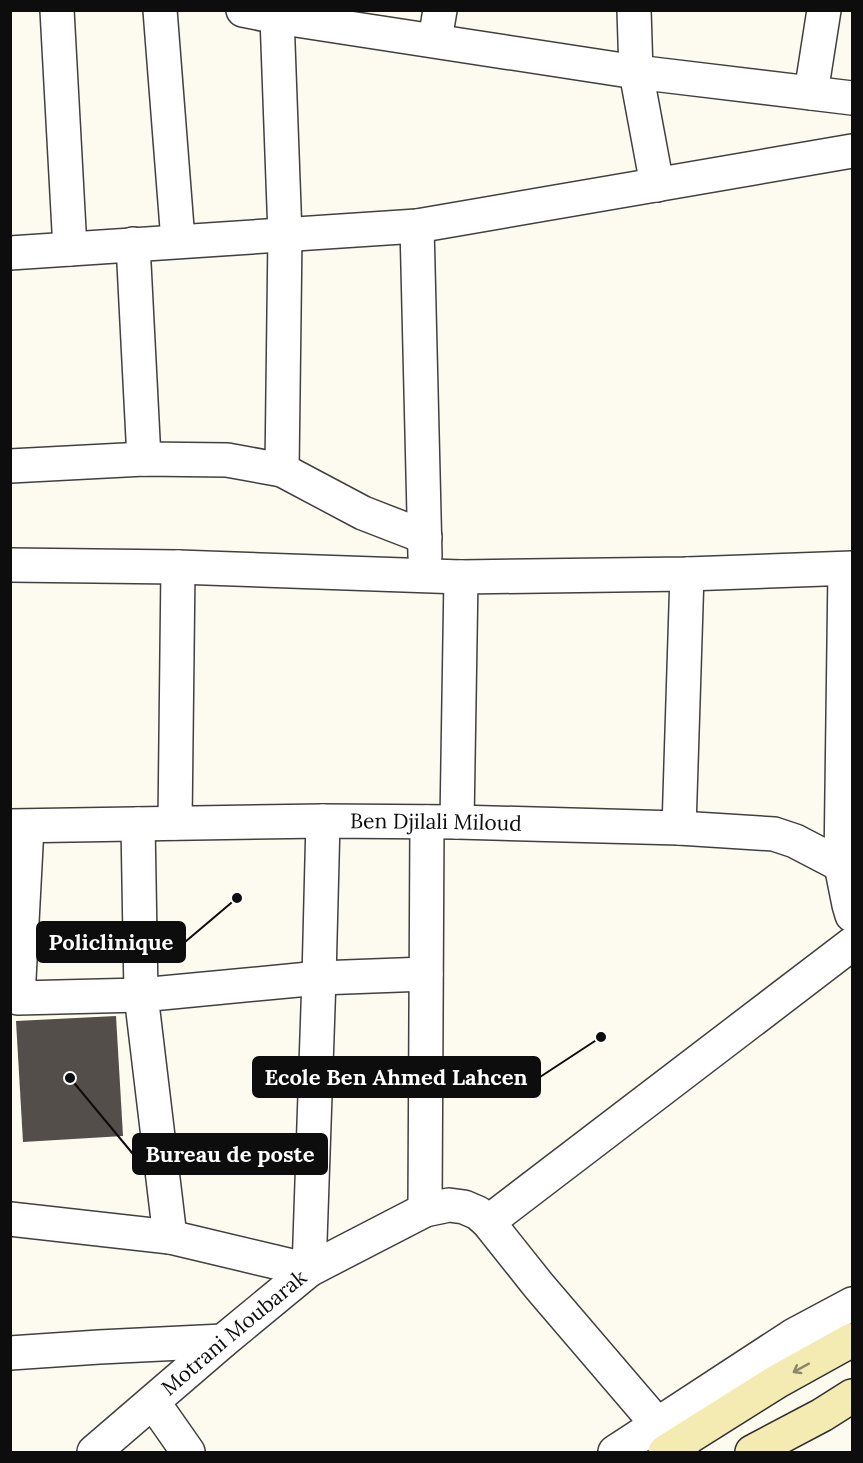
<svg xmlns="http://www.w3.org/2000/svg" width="863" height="1463" font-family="Lora,serif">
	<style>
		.building { fill: #544e4b }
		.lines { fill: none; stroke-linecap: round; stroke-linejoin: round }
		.minor-casing { stroke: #404040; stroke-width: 36 }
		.tertiary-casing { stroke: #404040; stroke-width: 36 }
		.secondary-casing { stroke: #2f2f2f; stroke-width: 36 }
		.minor { stroke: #fff; stroke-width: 33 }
		.tertiary { stroke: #fff; stroke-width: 33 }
		.secondary { stroke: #f4ebb3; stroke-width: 33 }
		.oneway { stroke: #8c8768 }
		.labels { text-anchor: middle; stroke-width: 6; stroke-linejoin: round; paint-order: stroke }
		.street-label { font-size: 21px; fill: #0d0d0d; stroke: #fff }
		.leader { fill: none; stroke: #0d0d0d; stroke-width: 2 }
		.callout-dot { fill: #0d0d0d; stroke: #fff; stroke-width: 2 }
		.callout { fill: #0d0d0d; stroke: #0d0d0d; stroke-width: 2 }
		.callout-label { font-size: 22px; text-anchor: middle; font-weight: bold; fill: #fff }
	</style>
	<rect width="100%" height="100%" fill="#fdfaef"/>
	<path class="building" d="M 116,1016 L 123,1136 L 23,1142 L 16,1021 Z"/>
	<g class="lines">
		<defs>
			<g id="minor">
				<path d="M 57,10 L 70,249"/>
				<path d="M 160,10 L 178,241"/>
				<path d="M 634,10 L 636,72 L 657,185"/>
				<path d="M 277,17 L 285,235 L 282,470"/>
				<path d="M 435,40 L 440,10"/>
				<path d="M 811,93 L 824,10"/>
				<path d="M 417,226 L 425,556"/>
				<path d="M 133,244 L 144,459"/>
				<path d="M 10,253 L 417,226 L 852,151"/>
				<path d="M 10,466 L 144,459 L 227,460 L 282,470 L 363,513 L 425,537"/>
				<path d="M 10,565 L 178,567 L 461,577 L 687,574 L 852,568"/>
				<path d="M 845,569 L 841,865 L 849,905 L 852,915"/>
				<path d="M 457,822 L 461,577"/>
				<path d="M 175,823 L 178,567"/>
				<path id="s1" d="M 10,826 L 323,821 L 457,822 L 679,828 L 774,834 L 795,841 L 841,865 L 852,869"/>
				<path d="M 27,827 L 18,998 L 141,995 L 138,824"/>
				<path d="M 679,828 L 687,574"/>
				<path d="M 426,974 L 319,978 L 141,995 L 170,1237 L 309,1270 L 425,1210 L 449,1205 L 464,1207 L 478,1213 L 488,1222 L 539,1286 L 658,1425 L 678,1444 L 682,1452"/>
				<path d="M 425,1210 L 427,822"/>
				<path d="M 10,1219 L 170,1237"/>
				<path d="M 488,1222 L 852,944"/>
				<path d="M 10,1353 L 99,1347 L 223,1341"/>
				<path d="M 153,1402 L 188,1452"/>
				<path id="s2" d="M 94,1452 L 223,1341 L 309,1270 L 319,978 L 323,821"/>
				<path d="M 615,1452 L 794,1335 L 852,1304"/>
			</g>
			<path id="tertiary" d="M 243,10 L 277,17 L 636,72 L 852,98"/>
			<path id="secondary" d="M 665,1452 L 778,1381 L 852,1340
				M 752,1452 L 822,1415 L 852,1396"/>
		</defs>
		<use href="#minor" class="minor-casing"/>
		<use href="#tertiary" class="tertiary-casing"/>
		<use href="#secondary" class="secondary-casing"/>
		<use href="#minor" class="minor"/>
		<use href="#tertiary" class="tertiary"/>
		<use href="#secondary" class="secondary"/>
	</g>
	<defs><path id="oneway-shaft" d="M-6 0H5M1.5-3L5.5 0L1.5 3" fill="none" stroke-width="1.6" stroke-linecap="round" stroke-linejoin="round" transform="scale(1.5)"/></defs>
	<use class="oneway" href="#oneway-shaft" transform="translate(801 1368) rotate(151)"/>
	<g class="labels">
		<g class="street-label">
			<text dy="7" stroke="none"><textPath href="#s1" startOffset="426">Ben Djilali Miloud</textPath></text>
			<text dy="7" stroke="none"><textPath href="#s2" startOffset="184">Motrani Moubarak</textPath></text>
		</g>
	</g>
	<path class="leader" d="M237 898L185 942M601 1037L540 1077M70 1078L133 1154"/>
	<g class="callout-dot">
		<circle cx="237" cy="898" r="6"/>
		<circle cx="601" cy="1037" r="6"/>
		<circle cx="70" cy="1078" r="6"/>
	</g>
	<g class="callout">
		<rect x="37" y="922" width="148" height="40" rx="6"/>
		<rect x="253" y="1057" width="287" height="40" rx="6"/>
		<rect x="133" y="1134" width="194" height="40" rx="6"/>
	</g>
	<g class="callout-label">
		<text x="111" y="950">Policlinique</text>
		<text x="396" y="1085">Ecole Ben Ahmed Lahcen</text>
		<text x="230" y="1162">Bureau de poste</text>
	</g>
	<rect width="863" height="1463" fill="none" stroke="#0d0d0d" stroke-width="24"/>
</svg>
